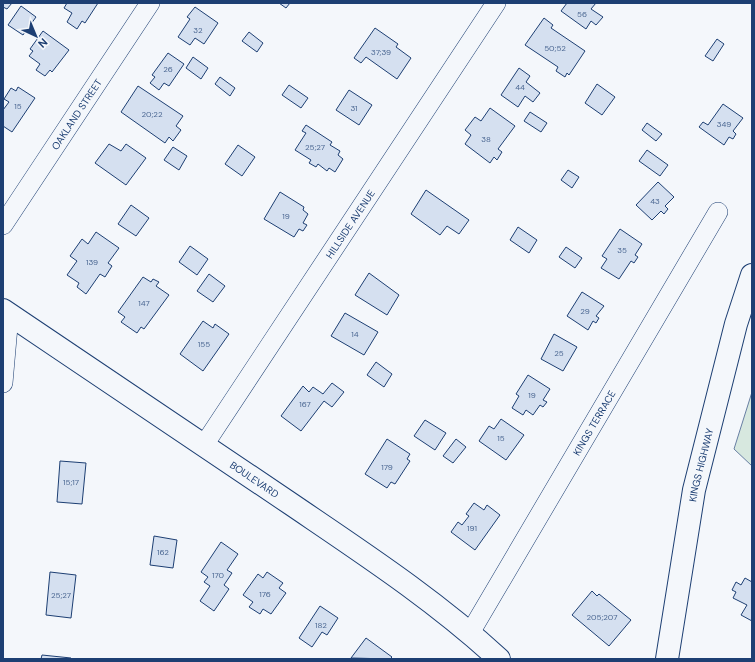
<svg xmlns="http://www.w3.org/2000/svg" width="755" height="662" font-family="'DM Sans',sans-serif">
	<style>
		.green { fill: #d7e8df; stroke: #687fa3 }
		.building { fill: #d5e0f0; stroke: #1d3f73 }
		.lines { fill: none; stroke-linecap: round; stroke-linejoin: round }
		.minor-casing { stroke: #1d3f73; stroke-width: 20 }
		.secondary-casing { stroke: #1d3f73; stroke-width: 24 }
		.minor { stroke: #f4f7fb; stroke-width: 19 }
		.secondary { stroke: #f4f7fb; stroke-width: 22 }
		.labels { text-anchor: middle; stroke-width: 3; stroke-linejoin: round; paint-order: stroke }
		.number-label { font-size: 8px; fill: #4b6792 }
		.street-label { font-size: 10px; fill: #1d3f73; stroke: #f4f7fb }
	</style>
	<rect width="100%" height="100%" fill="#f4f7fb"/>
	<path class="green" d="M 752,392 L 752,466 L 734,449 Z"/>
	<path class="building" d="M 3,3 L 12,3 L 7,9 L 3,7 Z
		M 67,3 L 98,3 L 85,23 L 82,21 L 77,29 L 67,22 L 72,13 L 64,8 Z
		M 279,3 L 290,3 L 286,8 Z
		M 567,3 L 596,3 L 591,9 L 603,17 L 596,25 L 591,21 L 586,29 L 561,11 Z
		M 21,6 L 36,17 L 23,35 L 8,25 Z
		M 195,7 L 218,23 L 204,44 L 195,38 L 190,45 L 178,37 L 190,19 L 187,17 Z
		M 544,18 L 553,25 L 551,28 L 585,51 L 569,75 L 567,73 L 565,77 L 556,71 L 558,67 L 525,45 Z
		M 375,28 L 398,44 L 396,47 L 411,58 L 397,79 L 366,57 L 361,63 L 354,58 Z
		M 43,31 L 69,50 L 52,72 L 50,70 L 45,76 L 36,70 L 40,64 L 29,56 L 33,51 L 30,49 Z
		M 249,32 L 263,43 L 257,52 L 242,41 Z
		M 717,39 L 724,44 L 713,61 L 705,56 Z
		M 168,53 L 184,64 L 169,86 L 164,83 L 159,90 L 150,83 L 155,77 L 152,75 Z
		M 193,57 L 208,68 L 201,79 L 186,68 Z
		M 519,68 L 530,76 L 526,82 L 540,93 L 533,102 L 525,96 L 518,107 L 501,95 Z
		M 220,77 L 235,88 L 230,96 L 215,84 Z
		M 597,84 L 615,97 L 602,115 L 585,103 Z
		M 289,85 L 308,98 L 301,108 L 282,95 Z
		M 138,86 L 183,116 L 176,126 L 181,130 L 173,141 L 169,137 L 165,143 L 121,112 Z
		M 18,87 L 35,98 L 12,132 L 3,126 L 3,110 L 9,102 L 4,99 L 11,88 L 16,91 Z
		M 349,90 L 372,105 L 359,125 L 336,110 Z
		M 723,104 L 743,118 L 733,131 L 736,134 L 733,139 L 729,137 L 724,145 L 699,127 L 703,122 L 708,125 Z
		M 490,108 L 515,126 L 498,149 L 502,152 L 497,160 L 494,157 L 490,163 L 465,144 L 471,135 L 465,130 L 475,117 L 481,121 Z
		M 530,112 L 547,123 L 541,132 L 524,121 Z
		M 647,123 L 662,134 L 656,141 L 642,130 Z
		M 306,125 L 332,142 L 330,145 L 340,151 L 338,155 L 343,159 L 335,172 L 329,168 L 327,171 L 318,164 L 316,167 L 309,163 L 311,160 L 295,150 L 306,133 L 302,131 Z
		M 109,144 L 121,151 L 126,144 L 146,158 L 126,185 L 95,163 Z
		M 238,145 L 255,157 L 242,176 L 225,164 Z
		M 173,147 L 187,156 L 179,170 L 164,160 Z
		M 647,150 L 668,165 L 660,176 L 639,161 Z
		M 568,170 L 579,177 L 572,188 L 561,180 Z
		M 658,182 L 674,197 L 665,206 L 668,209 L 664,214 L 661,211 L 652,220 L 636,205 Z
		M 426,190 L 469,220 L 459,234 L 447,226 L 440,235 L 411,214 Z
		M 280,192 L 304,207 L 303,210 L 308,214 L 303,223 L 307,225 L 303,231 L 299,229 L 294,237 L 264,219 Z
		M 131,205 L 149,218 L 136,236 L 118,224 Z
		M 518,227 L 537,240 L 529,253 L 510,240 Z
		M 620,229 L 642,244 L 635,255 L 638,257 L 634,263 L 631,261 L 619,279 L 601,268 L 607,259 L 602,256 Z
		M 96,232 L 119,248 L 108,263 L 112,266 L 105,277 L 100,274 L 86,294 L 77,287 L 79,283 L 67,275 L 77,261 L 70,256 L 82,239 L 88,244 Z
		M 190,246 L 208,259 L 197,275 L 179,262 Z
		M 566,247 L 582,258 L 575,268 L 559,257 Z
		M 369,273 L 399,295 L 387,315 L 355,295 Z
		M 209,274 L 225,286 L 213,302 L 197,291 Z
		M 143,277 L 151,282 L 153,279 L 159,282 L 156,286 L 169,295 L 144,329 L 141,327 L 137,333 L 121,322 L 125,317 L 118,312 Z
		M 582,292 L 604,306 L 596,316 L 599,318 L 596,323 L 593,321 L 588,330 L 567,316 Z
		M 345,313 L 378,332 L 364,355 L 331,336 Z
		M 203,321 L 213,328 L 215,324 L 229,334 L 203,371 L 180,354 Z
		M 554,334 L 577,347 L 563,371 L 541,359 Z
		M 376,362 L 392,374 L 384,387 L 367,375 Z
		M 528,375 L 550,389 L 543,400 L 547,402 L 543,407 L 540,405 L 533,415 L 526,410 L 523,415 L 512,408 L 519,396 L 516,394 Z
		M 332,383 L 344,392 L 332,407 L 324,401 L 301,431 L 281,416 L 303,386 L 309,392 L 313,387 L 323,394 Z
		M 501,419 L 524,435 L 506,460 L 479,441 L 489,426 L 494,429 Z
		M 425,420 L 446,433 L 435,450 L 414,436 Z
		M 387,439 L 410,454 L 407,459 L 410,461 L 395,484 L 391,482 L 387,488 L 365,474 Z
		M 456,439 L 466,447 L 453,463 L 443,456 Z
		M 60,461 L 86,463 L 82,504 L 57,502 Z
		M 474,503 L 484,510 L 487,505 L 500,515 L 475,550 L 451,532 L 458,522 L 462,525 L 469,516 L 466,514 Z
		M 154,536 L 177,540 L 173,568 L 150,565 Z
		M 221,542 L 238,554 L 227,570 L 232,573 L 224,585 L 229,589 L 214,611 L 200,601 L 210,586 L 204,582 L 208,577 L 201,572 Z
		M 50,572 L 76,575 L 71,618 L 46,615 Z
		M 267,572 L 283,583 L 279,588 L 286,593 L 271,614 L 263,609 L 260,614 L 249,607 L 253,602 L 243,595 L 258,574 L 263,578 Z
		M 745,578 L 752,582 L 752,621 L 741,615 L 747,605 L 733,598 L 736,592 L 732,590 L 736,582 L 741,585 Z
		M 592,591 L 597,596 L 599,594 L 631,620 L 609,646 L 572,615 Z
		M 320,606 L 338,618 L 327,635 L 322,632 L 312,647 L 299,638 Z
		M 366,638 L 392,657 L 390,659 L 351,658 Z
		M 42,655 L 71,658 L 71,659 L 41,659 Z"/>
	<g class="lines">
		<defs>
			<g id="minor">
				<path id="s1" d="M 3,225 L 150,3"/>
				<path d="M 3,383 L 9,315"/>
				<path id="s2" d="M 204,445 L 496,3"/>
				<path id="s3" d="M 470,633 L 718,212"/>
			</g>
			<g id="secondary">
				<path id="s4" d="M 3,310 C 99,375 196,439 291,504 C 363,553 435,600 499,659"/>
				<path id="s5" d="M 667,659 L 694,490 L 736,324 L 752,275"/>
			</g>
		</defs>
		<use href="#minor" class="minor-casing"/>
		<use href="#secondary" class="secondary-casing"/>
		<use href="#minor" class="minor"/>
		<use href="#secondary" class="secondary"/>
	</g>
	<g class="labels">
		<g class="number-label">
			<text x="582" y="17">56</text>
			<text x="198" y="33">32</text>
			<text x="555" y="51">50;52</text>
			<text x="381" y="55">37;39</text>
			<text x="168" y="72">26</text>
			<text x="520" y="90">44</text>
			<text x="18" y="109">15</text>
			<text x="354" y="111">31</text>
			<text x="152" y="117">20;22</text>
			<text x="724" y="127">349</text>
			<text x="486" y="142">38</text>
			<text x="315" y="150">25;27</text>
			<text x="655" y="204">43</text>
			<text x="286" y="219">19</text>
			<text x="622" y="253">35</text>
			<text x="92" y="265">139</text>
			<text x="144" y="306">147</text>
			<text x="585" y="314">29</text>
			<text x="355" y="337">14</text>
			<text x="204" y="347">155</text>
			<text x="559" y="356">25</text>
			<text x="532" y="398">19</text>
			<text x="305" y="407">167</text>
			<text x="501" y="441">15</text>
			<text x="387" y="470">179</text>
			<text x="71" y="485">15;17</text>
			<text x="472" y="531">191</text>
			<text x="163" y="555">162</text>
			<text x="218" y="578">170</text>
			<text x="265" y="597">176</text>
			<text x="61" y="598">25;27</text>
			<text x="602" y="620">205;207</text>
			<text x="321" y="628">182</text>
		</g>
		<g class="street-label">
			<text dy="4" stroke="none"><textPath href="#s1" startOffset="133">OAKLAND STREET</textPath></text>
			<text dy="4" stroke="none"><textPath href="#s2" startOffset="265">HILLSIDE AVENUE</textPath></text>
			<text dy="4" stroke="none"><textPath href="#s3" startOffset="244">KINGS TERRACE</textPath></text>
			<text dy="4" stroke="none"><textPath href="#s5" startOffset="197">KINGS HIGHWAY</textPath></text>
			<text dy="4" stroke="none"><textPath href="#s4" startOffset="303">BOULEVARD</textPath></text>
		</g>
	</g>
	<rect width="755" height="662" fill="none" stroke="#1d3f73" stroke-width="8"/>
	<g transform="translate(36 36) rotate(136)" stroke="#f4f7fb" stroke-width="3" paint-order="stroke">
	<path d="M0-3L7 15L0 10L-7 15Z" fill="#1d3f73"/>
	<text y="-6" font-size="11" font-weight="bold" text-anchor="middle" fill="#1d3f73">N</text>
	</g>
</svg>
